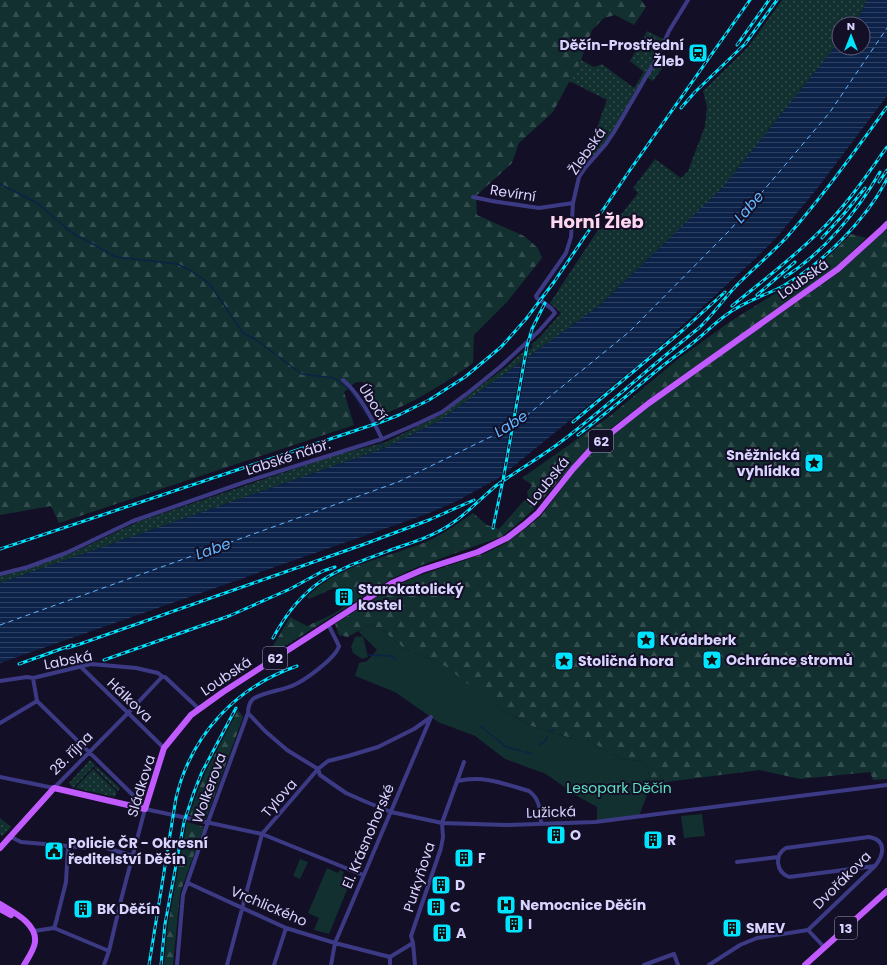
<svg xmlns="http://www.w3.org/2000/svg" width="887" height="965" font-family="Poppins,sans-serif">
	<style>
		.grass { fill: url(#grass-dots) }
		.forest { fill: url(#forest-firs) }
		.park { fill: #12302f }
		.water { fill: url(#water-rules) }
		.pier { fill: #130f26 }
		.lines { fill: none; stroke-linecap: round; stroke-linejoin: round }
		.stream { stroke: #0c2248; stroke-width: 1.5 }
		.ferry { stroke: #62b6ff; stroke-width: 1; stroke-dasharray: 5 4; stroke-linecap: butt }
		.minor { stroke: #3d3a85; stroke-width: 4 }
		.primary { stroke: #c25bff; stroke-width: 6 }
		.rail-casing { stroke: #00e5ff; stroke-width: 3 }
		.rail { stroke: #130f26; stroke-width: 1.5; stroke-dasharray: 4.5; stroke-linecap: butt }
		.labels { text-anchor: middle; stroke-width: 4; stroke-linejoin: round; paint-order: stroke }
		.shield { fill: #130f26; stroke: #9e99be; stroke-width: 1 }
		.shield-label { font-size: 13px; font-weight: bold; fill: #d9d4ff }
		.poi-label { font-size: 14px; font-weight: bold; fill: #d9d4ff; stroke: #130f26; text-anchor: start }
		.street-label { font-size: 14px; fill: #d9d4ff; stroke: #130f26 }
		.park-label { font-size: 14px; fill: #5fe0c0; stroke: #130f26 }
		.water-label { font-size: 15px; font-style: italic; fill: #62b6ff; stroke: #130f26 }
		.district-label { font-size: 18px; font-weight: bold; fill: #ffd6f0; stroke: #130f26 }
	</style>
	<defs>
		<pattern id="grass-dots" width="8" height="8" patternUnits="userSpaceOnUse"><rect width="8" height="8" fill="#12302f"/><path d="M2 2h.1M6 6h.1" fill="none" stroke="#344d4e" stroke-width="1.8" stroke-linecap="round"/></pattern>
		<pattern id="forest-firs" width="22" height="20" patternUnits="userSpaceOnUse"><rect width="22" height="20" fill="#12302f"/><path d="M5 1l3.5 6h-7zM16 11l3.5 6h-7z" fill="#344d4e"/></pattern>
		<pattern id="water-rules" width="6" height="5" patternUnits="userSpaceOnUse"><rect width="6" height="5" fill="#0c2248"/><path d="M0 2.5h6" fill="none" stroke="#2f4163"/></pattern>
	</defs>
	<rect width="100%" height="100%" fill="#130f26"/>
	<path class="grass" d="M 782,0 L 867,0 L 859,17 L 853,24 L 839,24 L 839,42 L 723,187 L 599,306 L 439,421 L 385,448 L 0,583 L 0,576 C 24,570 47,562 70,553 C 94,544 116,531 140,521 L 336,455 L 386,442 L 442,414 L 506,367 L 519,355 L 533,347 L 531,345 L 540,337 L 561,313 L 550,303 L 598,230 L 613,225 L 638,193 L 633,188 L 655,159 L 681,178 L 688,171 L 705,126 L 707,107 L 703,91 L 748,47 Z
		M 647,31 L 665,40 L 657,58 L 666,63 L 653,81 L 646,77 L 606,144 L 585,168 L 602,113 L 607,100 L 569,81 L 581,60 L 594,67 L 602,64 L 634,88 L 644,72 L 630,61 Z
		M 90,760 L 95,765 L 73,788 L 69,783 Z
		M 96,766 L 120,788 L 118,791 L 94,768 Z
		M 93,769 L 117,792 L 115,797 L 75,788 Z
		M 0,818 L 11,827 L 2,836 L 0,834 Z"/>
	<path class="forest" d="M 0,0 L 641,0 L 646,7 L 634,25 L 615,15 L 604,18 L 592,30 L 581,60 L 553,112 L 519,143 L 512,163 L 476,196 L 477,215 L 524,236 L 538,248 L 542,258 L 507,302 L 474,335 L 473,363 C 444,384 414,403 379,416 L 363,382 L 356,382 L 344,392 L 354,425 L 59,523 L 51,506 L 0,515 Z
		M 887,228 L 887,779 L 873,780 L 870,772 L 800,779 L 760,770 L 651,784 L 646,762 L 622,759 L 587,740 L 577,740 L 531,726 L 499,708 L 433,660 L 406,650 L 382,630 L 370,624 L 348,637 L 339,635 L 335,624 L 388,590 L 415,577 L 486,553 L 506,543 L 521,532 L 541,516 L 575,471 L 595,449 L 650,405 L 837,274 Z
		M 851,234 L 866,238 L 835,268 L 650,398 L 592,443 L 534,509 L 521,521 L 501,537 L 422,565 L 393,578 L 266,658 L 290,617 L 307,626 C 321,619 343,613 350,598 L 347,588 L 334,588 L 309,599 L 307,597 C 338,565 383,559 423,543 C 441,536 457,524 473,513 L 487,525 L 499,529 L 528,496 L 527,492 L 532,485 L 522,478 L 610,416 L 678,359 L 731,321 L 815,269 L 828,257 Z
		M 238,710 L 243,717 L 206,819 L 189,815 L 205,773 Z
		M 187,822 L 204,827 L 180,893 L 173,965 L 164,965 L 168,924 Z"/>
	<path class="park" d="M 370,624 L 382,630 L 406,650 L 433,660 L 445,666 L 499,708 L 531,726 L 577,740 L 587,740 L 622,759 L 646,762 L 651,784 L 639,816 L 619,819 L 597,820 L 597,807 L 577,796 L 546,774 L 505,759 L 475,736 L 438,722 L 395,692 L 355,676 L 359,663 L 367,661 L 377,650 L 358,631 Z
		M 363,636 L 368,657 L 362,659 L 353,653 L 351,647 L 355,637 Z
		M 702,814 L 705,836 L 684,838 L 681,816 Z
		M 300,859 L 308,862 L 300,879 L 293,876 Z
		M 327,868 L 338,873 L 340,870 L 344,872 L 342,876 L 351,880 L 329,934 L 314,930 L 319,918 L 308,913 Z"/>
	<path class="water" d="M 867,0 L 887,0 L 887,96 L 816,190 L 777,237 L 756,258 L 651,354 L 509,470 L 497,479 L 457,501 L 427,514 L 0,663 L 0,583 L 385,448 L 439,421 L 599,306 L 723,187 L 839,42 L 839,48 L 863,48 L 863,24 L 853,24 L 859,17 Z"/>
	<path class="pier" d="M 528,355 L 506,475 L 501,478 L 522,359 Z"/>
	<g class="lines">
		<path class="stream" d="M 0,184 L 37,203 L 71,232 L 116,257 L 177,264 L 190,270 L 209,283 L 243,333 L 255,339 L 302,374 L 334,378 L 351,391 L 373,424
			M 380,440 L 384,450
			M 368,655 L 392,656 L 396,660
			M 480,726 L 506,747 L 521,751
			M 549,731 L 553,730
			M 540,745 L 545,741 L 547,737
			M 525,752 L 530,753"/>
		<path class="ferry" d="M 0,625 L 398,482 L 515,425 L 629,332 L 730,230 L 830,112 L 887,28"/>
		<path class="minor" d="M 473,197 L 492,201 L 539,208 L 573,203
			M 343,380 C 359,393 373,420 382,439
			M 0,574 L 28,567 L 66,553 L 133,521 L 245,482 L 382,439 L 419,423 L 442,412 L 469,392 L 500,367 L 539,331 L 555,313 L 551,308 L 537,298 L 536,296 L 566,253 L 571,237 L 573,203 L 579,177 L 585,168 L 606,144 L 614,132 L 657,58 L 669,31 L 688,0
			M 80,666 L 164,748
			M 33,678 L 37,701 L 138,800 L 145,809
			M 0,681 L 27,677 L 33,678 L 91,664 L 136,668 L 158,673 L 163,677
			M 248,713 L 265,731 L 287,750 L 318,769 L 320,775 L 330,782 L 346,793 L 364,801 L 391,812 L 442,823 L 506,825 L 595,822 L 887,785
			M 0,723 L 37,701
			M 0,777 L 54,788 L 128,713 L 162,677 L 165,677 L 199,709
			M 458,781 C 483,775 505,784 529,791 C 540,799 540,810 541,823
			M 145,809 L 262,834 L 363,875
			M 11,837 L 21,842 L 68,846 L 85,848
			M 100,846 L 133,856
			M 737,862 L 778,857
			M 188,883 L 286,928 L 335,943 L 390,957
			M 54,928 L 56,922 L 66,882 L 68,846
			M 808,930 L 875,866 C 884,855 887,840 869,837 L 786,848 C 774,855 776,872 789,877 L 875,866
			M 34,931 L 54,928 L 109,951
			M 413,943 L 415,965
			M 104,965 L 109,951 L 122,896 L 145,809
			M 177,965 L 183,895 L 208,822 L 248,713 C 248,707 249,703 253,699 C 260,693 284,690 294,685 C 305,680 336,658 339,646 L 328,624
			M 227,965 L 262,834 L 318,769 L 328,761 L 348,756 L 378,747 L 414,729 L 431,717
			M 274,965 L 286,928
			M 331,965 L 335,943 L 431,717
			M 390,965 L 390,957 L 413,943 L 411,936 L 441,848 L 443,837 L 442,823 L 464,762
			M 644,965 L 674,954 L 678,965
			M 709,965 L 740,945 L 757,938 L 808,930 L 824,947"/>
		<path class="primary" d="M 0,848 L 54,788 L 145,809 L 164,748 L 191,715 L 223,692 L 392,583 L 422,570 L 478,552 L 507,538 L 524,525 L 538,513 L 573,469 L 592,448 L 649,403 L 838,269 L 881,230 L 887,224
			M 0,904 C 13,912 37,923 35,942 C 34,950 28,958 24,965
			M 0,909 L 11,915
			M 805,965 L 887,891"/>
		<defs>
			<path id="rail" d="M 737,45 L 769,0
				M 681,108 L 695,92 L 745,44 L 777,0
				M 879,182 L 887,170
				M 822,238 L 843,215 L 865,188
				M 785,277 C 824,252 857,212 880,172
				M 757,295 L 795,262
				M 732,306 C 761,282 793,258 820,231 C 846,206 866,176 887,147
				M 573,422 L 683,330 L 725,292
				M 578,435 C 606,414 633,390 660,368 C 671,359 683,351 694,342 C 705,333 715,323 726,315 C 743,302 764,296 783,286 C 822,264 867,219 887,179
				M 493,528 L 503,480 L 527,346 L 532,329 L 545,303
				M 0,549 L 381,422 L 399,415 L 429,400 L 465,377 L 501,347 L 526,319 L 554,282 L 630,170 L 750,0
				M 273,638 C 305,578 339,569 399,547 C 417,541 435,535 451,524 C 468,513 481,498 497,485 C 518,470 541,457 562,441 C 609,405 653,364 699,328 C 714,314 724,298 738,284 C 754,268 771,254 786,238 C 823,196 855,151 887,107
				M 67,648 L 80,644 L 362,545 L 429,520 L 474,500
				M 104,660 L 229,616 L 290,589 L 323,571 L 335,567
				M 19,664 L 72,645
				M 149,965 L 176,798 C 191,735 236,687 297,666
				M 161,965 L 165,924 L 184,822 L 194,792 L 202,772 L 236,708"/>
		</defs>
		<use href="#rail" class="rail-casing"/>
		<use href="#rail" class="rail"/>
	</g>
	<defs>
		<symbol id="station-square" viewBox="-11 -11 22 22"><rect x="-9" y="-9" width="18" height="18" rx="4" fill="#00e5ff" stroke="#130f26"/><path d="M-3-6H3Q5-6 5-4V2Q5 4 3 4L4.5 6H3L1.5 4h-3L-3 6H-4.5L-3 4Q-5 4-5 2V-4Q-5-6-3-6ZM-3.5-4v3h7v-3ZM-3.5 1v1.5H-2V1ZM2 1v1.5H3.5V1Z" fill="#111"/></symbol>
		<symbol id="sight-square" viewBox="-11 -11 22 22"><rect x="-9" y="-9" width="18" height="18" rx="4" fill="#00e5ff" stroke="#130f26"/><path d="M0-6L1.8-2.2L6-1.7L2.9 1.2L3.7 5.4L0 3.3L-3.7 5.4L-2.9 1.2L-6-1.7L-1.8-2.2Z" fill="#111"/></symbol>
		<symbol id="building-square" viewBox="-11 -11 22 22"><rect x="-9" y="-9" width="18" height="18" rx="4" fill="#00e5ff" stroke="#130f26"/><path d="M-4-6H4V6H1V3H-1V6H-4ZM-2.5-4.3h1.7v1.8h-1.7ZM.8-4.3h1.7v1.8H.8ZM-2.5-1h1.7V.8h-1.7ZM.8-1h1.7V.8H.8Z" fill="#111"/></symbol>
		<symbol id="civic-square" viewBox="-11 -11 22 22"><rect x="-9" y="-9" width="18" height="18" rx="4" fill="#00e5ff" stroke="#130f26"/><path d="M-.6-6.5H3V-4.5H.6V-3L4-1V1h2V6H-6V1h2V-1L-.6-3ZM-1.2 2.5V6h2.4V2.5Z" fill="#111"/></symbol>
		<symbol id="hospital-square" viewBox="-11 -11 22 22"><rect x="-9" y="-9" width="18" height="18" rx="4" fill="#00e5ff" stroke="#130f26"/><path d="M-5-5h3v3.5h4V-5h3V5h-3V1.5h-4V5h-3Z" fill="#111"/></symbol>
	</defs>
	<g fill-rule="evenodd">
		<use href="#station-square" x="687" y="42" width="22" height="22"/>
		<use href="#sight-square" x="803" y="452" width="22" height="22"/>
		<use href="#building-square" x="333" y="586" width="22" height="22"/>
		<use href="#sight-square" x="635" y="629" width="22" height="22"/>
		<use href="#sight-square" x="701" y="649" width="22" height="22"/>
		<use href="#sight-square" x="553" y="650" width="22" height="22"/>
		<use href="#building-square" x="545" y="824" width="22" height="22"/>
		<use href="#building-square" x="642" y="829" width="22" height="22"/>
		<use href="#civic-square" x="43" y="840" width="22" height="22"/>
		<use href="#building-square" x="453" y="847" width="22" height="22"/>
		<use href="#building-square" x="430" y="874" width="22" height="22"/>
		<use href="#hospital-square" x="495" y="894" width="22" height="22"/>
		<use href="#building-square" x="425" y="896" width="22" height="22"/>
		<use href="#building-square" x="72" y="898" width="22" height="22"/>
		<use href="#building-square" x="503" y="913" width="22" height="22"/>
		<use href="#building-square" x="721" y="917" width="22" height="22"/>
		<use href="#building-square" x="431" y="922" width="22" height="22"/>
	</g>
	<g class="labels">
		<g class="shield">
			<rect x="589" y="430" width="24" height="22" rx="3"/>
			<rect x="263" y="647" width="24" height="22" rx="3"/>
			<rect x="835" y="917" width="22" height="22" rx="3"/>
		</g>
		<g class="shield-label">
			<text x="601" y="446">62</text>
			<text x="275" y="663">62</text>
			<text x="846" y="933">13</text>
		</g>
		<g class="poi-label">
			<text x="684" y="50" text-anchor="end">Děčín-Prostřední<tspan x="684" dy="16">Žleb</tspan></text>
			<text x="800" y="460" text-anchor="end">Sněžnická<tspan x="800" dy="16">vyhlídka</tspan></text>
			<text x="358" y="594">Starokatolický<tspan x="358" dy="16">kostel</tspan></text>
			<text x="660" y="645">Kvádrberk</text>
			<text x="726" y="665">Ochránce stromů</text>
			<text x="578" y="666">Stoličná hora</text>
			<text x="570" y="840">O</text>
			<text x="667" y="845">R</text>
			<text x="68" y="848">Policie ČR - Okresní<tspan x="68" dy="16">ředitelství Děčín</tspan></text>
			<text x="478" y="863">F</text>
			<text x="455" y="890">D</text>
			<text x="520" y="910">Nemocnice Děčín</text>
			<text x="450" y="912">C</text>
			<text x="97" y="914">BK Děčín</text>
			<text x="528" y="929">I</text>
			<text x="746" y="933">SMEV</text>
			<text x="456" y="938">A</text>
		</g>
		<g class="street-label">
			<text transform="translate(587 151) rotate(-55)" y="5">Žlebská</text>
			<text transform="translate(513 193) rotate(9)" y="5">Revírní</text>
			<text transform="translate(803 279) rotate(-35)" y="5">Loubská</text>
			<text transform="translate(373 402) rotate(58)" y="5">Úbočí</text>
			<text transform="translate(288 457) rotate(-18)" y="5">Labské nábř.</text>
			<text transform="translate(548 481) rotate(-51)" y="5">Loubská</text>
			<text transform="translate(68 660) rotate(-11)" y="5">Labská</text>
			<text transform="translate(226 676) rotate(-34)" y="5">Loubská</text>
			<text transform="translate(130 700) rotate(44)" y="5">Hálkova</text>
			<text transform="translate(71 753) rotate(-45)" y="5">28. října</text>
			<text transform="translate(141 786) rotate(-73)" y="5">Sládkova</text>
			<text transform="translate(209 788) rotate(-70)" y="5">Wolkerova</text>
			<text transform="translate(279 798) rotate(-49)" y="5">Tylova</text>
			<text transform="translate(551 812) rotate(-2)" y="5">Lužická</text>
			<text transform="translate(368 836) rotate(-67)" y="5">El. Krásnohorské</text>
			<text transform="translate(419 877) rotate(-72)" y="5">Purkyňova</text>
			<text transform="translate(842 880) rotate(-45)" y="5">Dvořákova</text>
			<text transform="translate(269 906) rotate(23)" y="5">Vrchlického</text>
		</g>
		<g class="park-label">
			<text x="619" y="793">Lesopark Děčín</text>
		</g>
		<g class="water-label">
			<text transform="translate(749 207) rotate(-49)" y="5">Labe</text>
			<text transform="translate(511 424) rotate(-32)" y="5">Labe</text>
			<text transform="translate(213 549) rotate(-20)" y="5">Labe</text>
		</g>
		<g class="district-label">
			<text x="597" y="228">Horní Žleb</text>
		</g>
	</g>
	<g transform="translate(851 36)"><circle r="19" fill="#130f26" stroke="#625e7d"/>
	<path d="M0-3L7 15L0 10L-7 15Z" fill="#00e5ff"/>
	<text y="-6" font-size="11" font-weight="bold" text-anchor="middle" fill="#d9d4ff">N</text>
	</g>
</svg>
